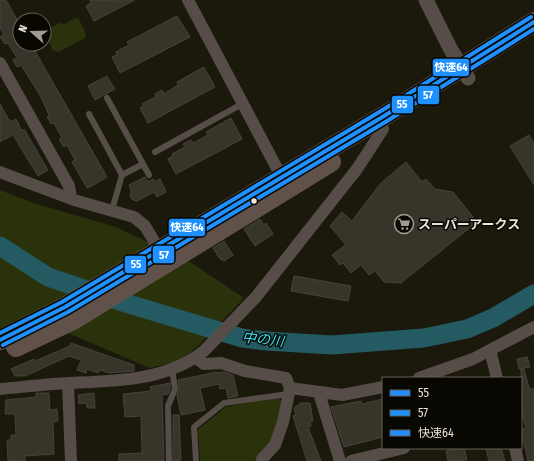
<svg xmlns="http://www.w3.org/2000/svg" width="534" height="461" font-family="'Fira Sans Condensed','Noto Sans JP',sans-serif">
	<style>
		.green { fill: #2a320c }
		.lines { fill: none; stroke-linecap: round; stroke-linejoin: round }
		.river { stroke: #245b62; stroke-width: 19 }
		.building { fill: #37342a; stroke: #464338 }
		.service { stroke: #564c48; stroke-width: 6 }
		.minor { stroke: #564c48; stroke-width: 12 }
		.tertiary { stroke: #564c48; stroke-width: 15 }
		.trunk { stroke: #60524b; stroke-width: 20 }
		.bus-1-casing { stroke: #090701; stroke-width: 7 }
		.bus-2-casing { stroke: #090701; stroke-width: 7 }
		.bus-3-casing { stroke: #090701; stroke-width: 7 }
		.bus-1 { stroke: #1e90ff; stroke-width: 4 }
		.bus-2 { stroke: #1e90ff; stroke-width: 4 }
		.bus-3 { stroke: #1e90ff; stroke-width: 4 }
		.bus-dot { fill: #e8e5d7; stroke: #090701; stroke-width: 1.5 }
		.labels { text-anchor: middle; stroke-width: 3; stroke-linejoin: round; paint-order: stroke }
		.poi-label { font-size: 13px; font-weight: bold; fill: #e8e5d7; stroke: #090701; text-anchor: start }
		.water-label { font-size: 14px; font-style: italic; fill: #3ae4fb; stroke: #090701 }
		.line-badge { stroke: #090701; stroke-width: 1.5 }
		.badge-label { font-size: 11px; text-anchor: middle; font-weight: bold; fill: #fff }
	</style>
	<rect width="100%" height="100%" fill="#1b180c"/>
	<path class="green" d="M 78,17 L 86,34 L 85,38 L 59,52 L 53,51 L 46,35 L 49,29 L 59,23 L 64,24 Z
		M 0,190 L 33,203 L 116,227 L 190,262 L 244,298 L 198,346 L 179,361 L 150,368 L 30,317 L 0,329 Z
		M 277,398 L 283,402 L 269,446 L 255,461 L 200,461 L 198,429 L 220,412 L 225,407 Z"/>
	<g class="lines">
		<path class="river" d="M 0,246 L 48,277 L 132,305 L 242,338 L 266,341 L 332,345 L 424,338 L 467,329 L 493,318 L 534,294"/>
	</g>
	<path class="building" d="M 0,0 L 6,0 L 20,25 L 20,44 L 31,44 L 107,177 L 92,186 L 87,188 L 72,162 L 75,160 L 67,145 L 64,147 L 59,140 L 62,138 L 54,123 L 51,124 L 47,117 L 49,115 L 40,95 L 21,65 L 17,67 L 13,60 L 17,58 L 8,43 L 5,44 L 0,37 L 4,35 L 0,28 Z
		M 90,0 L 135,0 L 94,21 L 86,6 L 91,3 Z
		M 177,16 L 190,37 L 120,73 L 112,57 L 117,55 L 116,52 L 129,45 L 127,42 Z
		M 204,67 L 215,87 L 148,123 L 140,108 L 144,106 L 142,104 L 156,97 L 155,94 L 162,90 L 164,94 L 178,85 L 177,82 Z
		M 107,76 L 115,89 L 95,100 L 88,86 Z
		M 0,104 L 10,122 L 16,119 L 22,131 L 24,129 L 48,170 L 38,176 L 13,135 L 0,142 Z
		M 231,118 L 242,139 L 176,174 L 168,159 L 173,156 L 172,154 L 185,147 L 183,144 L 191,140 L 193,143 L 208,135 L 206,132 Z
		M 529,135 L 534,143 L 534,185 L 510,146 Z
		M 406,162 L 422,182 L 426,179 L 435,189 L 453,192 L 477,222 L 401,283 L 384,282 L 375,271 L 369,275 L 361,265 L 351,273 L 343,263 L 340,265 L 332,255 L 346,245 L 330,226 L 342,212 L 352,221 L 381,183 Z
		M 145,177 L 148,182 L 153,179 L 154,182 L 160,179 L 166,192 L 157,197 L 154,192 L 137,201 L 133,200 L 130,197 L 131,189 L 129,185 Z
		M 260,219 L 264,225 L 266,223 L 273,234 L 255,246 L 244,229 Z
		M 224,241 L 233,255 L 224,261 L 220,259 L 213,248 Z
		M 294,276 L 351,286 L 348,301 L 291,291 Z
		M 71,343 L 134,365 L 134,371 L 110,373 L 99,370 L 98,373 L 87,369 L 86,373 L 77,370 L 81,360 L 69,356 L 25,376 L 15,376 L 11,369 L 34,359 L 35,361 L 70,346 Z
		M 527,357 L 530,367 L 519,369 L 517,359 Z
		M 521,369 L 524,369 L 529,388 L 530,389 L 534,389 L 534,461 L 528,461 L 524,443 L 522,443 L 521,438 L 521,429 L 526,428 L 521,409 Z
		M 217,372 L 217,373 L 224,372 L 233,375 L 238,396 L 228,398 L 226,388 L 220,389 L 219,384 L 200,388 L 205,410 L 181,415 L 177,395 L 179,389 L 178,380 Z
		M 170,383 L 170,388 L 168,394 L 162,395 L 164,461 L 119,461 L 119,454 L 142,453 L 141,416 L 125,417 L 123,394 L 151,391 L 150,387 Z
		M 36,393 L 49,393 L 50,410 L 57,409 L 58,421 L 53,422 L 54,454 L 25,456 L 25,461 L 8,461 L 7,440 L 11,440 L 11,435 L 16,435 L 15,414 L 5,414 L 6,400 L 36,397 Z
		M 94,393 L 95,408 L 87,408 L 86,403 L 79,404 L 78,395 Z
		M 383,399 L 383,437 L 344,447 L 331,407 L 361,401 L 362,404 Z
		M 301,403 L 310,403 L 313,421 L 310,422 L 311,426 L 308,427 L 321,461 L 307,461 L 293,416 L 296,415 L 294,408 Z
		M 173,415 L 179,415 L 181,460 L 173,461 Z
		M 457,448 L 464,448 L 467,460 L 448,461 L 446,451 Z
		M 486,448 L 501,448 L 505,461 L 489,461 Z"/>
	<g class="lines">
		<path class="service" d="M 107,98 L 149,175
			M 89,114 L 122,175 L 112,210
			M 155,152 L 242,104
			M 122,175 L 143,164
			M 169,461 L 168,406 L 175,389 L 172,369
			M 196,461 L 194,427 L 224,403 L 289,394"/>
		<path class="minor" d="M 188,0 L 281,176
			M 0,63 L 69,186 L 71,198
			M 0,172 L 74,200 L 134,217 L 145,226 L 163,256
			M 490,350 L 497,378
			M 196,358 L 204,364 L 221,363 L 245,371 L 286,378 L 290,388 L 283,422 L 275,445 L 262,459
			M 419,378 L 473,359 L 534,327
			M 68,383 L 71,461
			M 290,388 L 342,395 L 383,387
			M 0,389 C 23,387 47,384 70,383 C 116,381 166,381 204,351 L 256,297 L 357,169 L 383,129
			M 319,393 L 340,461
			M 515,448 L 518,461
			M 351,461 L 404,448"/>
		<path class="tertiary" d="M 426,0 L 450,48 L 468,78"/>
		<path class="trunk" d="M 0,340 L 65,307 L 384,116 L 534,22
			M 16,347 L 73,320 L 331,162"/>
		<defs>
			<path id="bus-1" d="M 0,340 L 65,307 L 384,116 L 534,22"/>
			<path id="bus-2" d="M 3,345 L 68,312 L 387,121 L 534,29"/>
			<path id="bus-3" d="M 0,333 L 62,302 L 381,111 L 531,17"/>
		</defs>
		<use href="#bus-1" class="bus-1-casing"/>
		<use href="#bus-2" class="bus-2-casing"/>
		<use href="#bus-3" class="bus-3-casing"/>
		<use href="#bus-1" class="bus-1"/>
		<use href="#bus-2" class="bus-2"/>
		<use href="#bus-3" class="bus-3"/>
	</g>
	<defs>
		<symbol id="supermarket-ring" viewBox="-11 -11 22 22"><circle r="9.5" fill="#090701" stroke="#a09d90" stroke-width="1.5"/><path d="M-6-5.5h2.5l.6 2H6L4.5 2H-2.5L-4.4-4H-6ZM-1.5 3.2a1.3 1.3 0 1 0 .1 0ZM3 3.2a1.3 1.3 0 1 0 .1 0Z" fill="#a09d90"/></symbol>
	</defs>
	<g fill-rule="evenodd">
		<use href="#supermarket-ring" x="393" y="213" width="22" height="22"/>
	</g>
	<circle class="bus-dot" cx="254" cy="201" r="3.5"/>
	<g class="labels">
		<g class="poi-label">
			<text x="418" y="229">スーパーアークス</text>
		</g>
		<g class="water-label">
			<text transform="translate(263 339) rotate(7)" y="5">中の川</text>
		</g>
	</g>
	<g class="line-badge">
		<rect x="432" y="58" width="38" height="19" rx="4" fill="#1e90ff"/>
		<rect x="417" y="85" width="23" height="20" rx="4" fill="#1e90ff"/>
		<rect x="391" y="95" width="23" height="19" rx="4" fill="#1e90ff"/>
		<rect x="168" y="218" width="38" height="19" rx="4" fill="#1e90ff"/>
		<rect x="152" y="245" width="23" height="19" rx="4" fill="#1e90ff"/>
		<rect x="124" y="255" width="23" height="19" rx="4" fill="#1e90ff"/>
	</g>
	<g class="badge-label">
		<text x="451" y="71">快速64</text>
		<text x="428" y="99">57</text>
		<text x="402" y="108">55</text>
		<text x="187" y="231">快速64</text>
		<text x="164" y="259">57</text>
		<text x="136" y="268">55</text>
	</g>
	<rect x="382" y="377" width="140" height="72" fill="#090701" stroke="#626057"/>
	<rect x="390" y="390" width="20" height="6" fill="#1e90ff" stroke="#626057"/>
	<text x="418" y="397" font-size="12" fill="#e8e5d7">55</text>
	<rect x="390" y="410" width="20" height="6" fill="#1e90ff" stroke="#626057"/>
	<text x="418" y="417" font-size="12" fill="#e8e5d7">57</text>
	<rect x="390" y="430" width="20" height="6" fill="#1e90ff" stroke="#626057"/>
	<text x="418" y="437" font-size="12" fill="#e8e5d7">快速64</text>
	<g transform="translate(32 32) rotate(290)"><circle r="19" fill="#090701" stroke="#626057"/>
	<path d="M0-3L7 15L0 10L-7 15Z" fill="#a09d90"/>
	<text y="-6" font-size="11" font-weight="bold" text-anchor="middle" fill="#e8e5d7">N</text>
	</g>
</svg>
